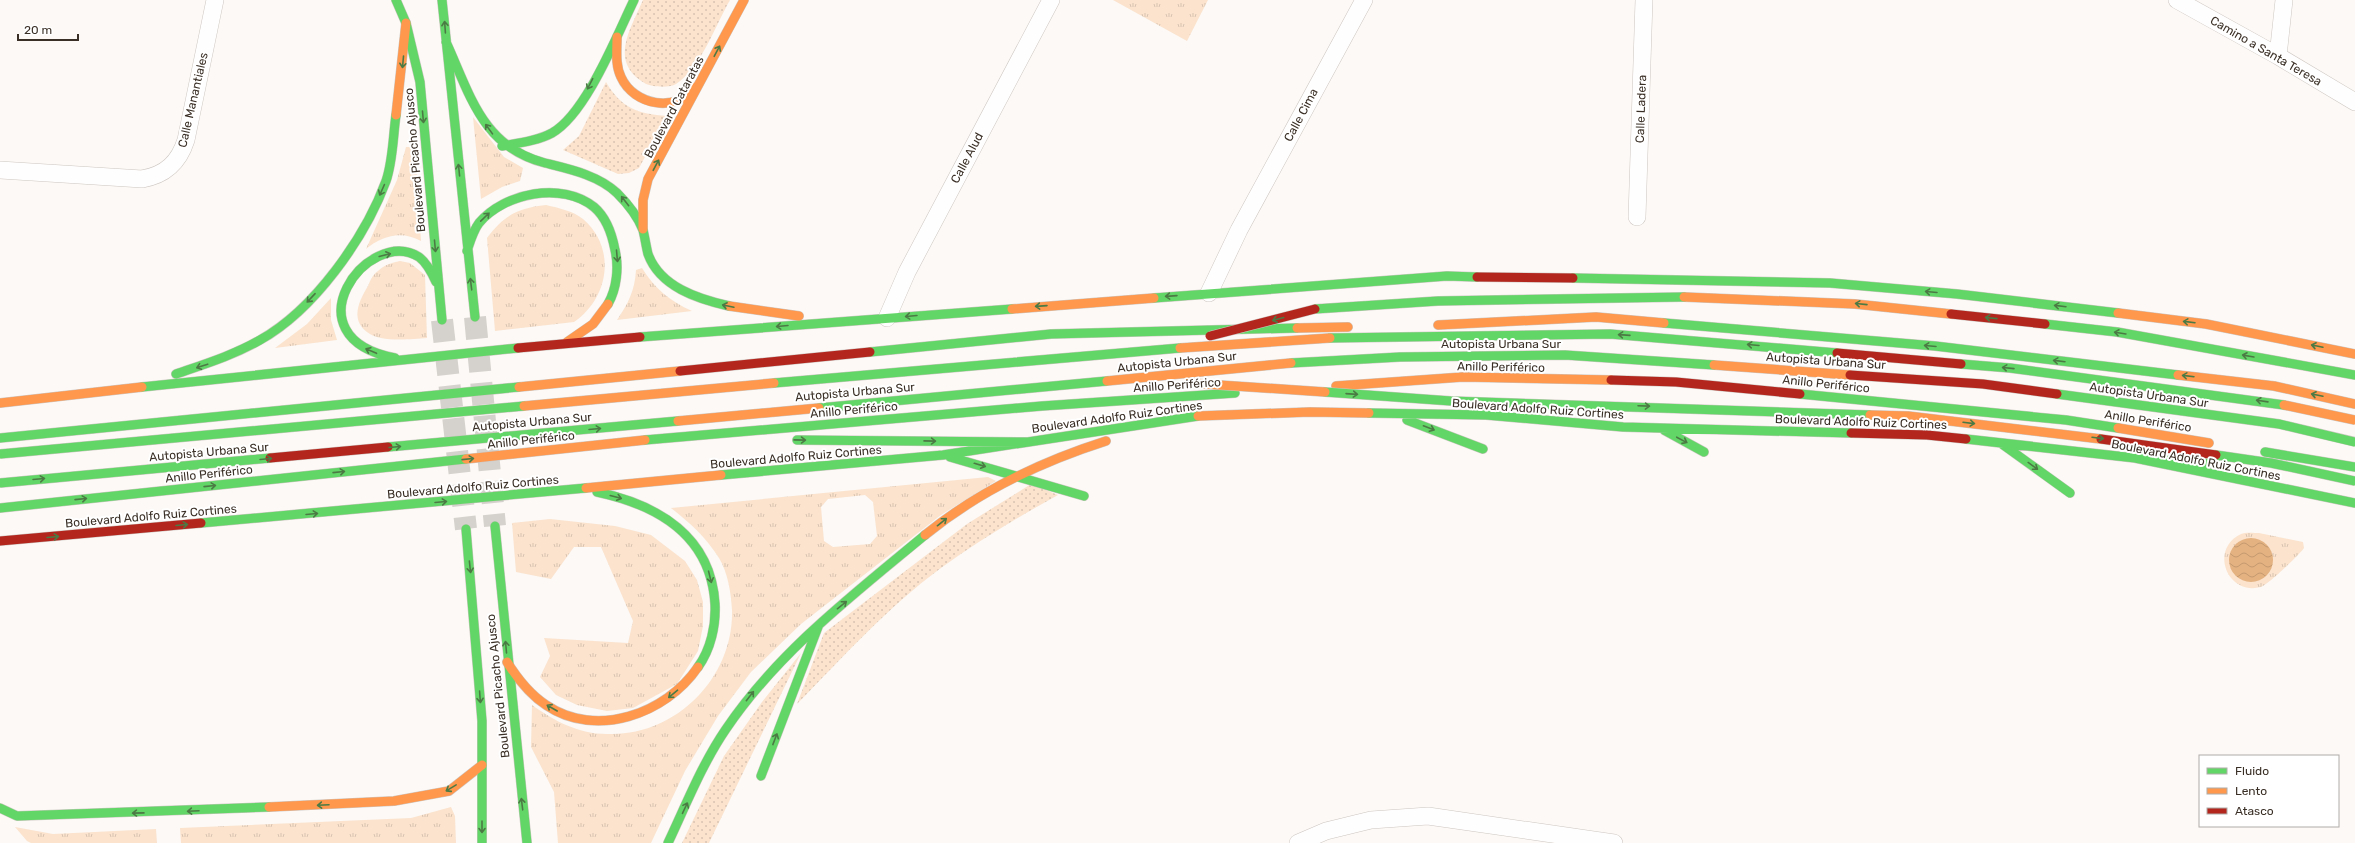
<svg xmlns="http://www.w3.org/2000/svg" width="2355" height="843" font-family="Rubik,sans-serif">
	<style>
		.grass { fill: url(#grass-tufts); fill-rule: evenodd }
		.garden { fill: url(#garden-dots) }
		.water { fill: url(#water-waves) }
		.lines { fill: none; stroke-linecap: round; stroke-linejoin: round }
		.secondary-tunnel { stroke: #d5d1cc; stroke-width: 22; stroke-dasharray: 22 11; stroke-linecap: butt }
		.street-casing { stroke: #cdc6c1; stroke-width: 18 }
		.fast-casing { stroke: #cdc6c1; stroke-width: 10 }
		.slow-casing { stroke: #cdc6c1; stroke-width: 10 }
		.jam-casing { stroke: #cdc6c1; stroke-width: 10 }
		.street { stroke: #fffefe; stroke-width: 17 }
		.fast { stroke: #63d668; stroke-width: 9 }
		.slow { stroke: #ff974d; stroke-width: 9 }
		.jam { stroke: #b3261e; stroke-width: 9 }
		.fast-bridge-casing { stroke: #cdc6c1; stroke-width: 10; stroke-linecap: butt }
		.slow-bridge-casing { stroke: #cdc6c1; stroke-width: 10; stroke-linecap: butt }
		.jam-bridge-casing { stroke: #cdc6c1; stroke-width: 10; stroke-linecap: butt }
		.fast-bridge { stroke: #63d668; stroke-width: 9 }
		.slow-bridge { stroke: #ff974d; stroke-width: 9 }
		.jam-bridge { stroke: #b3261e; stroke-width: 9 }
		.oneway { stroke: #4c7a44 }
		.labels { text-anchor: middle; stroke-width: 4; stroke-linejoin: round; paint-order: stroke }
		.street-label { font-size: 12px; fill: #3a2f26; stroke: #fff }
	</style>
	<defs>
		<pattern id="grass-tufts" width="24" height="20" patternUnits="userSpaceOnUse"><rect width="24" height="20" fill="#fbe3ce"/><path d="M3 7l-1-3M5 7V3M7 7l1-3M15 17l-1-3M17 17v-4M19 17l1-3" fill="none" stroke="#d8c3b1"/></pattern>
		<pattern id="garden-dots" width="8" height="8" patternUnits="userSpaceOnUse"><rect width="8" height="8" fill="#fbe3ce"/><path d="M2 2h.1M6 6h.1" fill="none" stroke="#d8c3b1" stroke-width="1.8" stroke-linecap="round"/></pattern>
		<pattern id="water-waves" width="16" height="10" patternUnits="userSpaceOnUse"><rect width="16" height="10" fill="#e4b281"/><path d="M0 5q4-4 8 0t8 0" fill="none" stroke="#c4996f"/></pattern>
	</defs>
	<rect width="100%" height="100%" fill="#fcf9f6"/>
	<path class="grass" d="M 1113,0 L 1208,0 L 1187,41 Z
		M 473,117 L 504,157 L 523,168 L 520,181 L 502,187 L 481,199 Z
		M 406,147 L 415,147 L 421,241 C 401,230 382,236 366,249 L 397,180 Z
		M 546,205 C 559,208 573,211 583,219 C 617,248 609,298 574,322 L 495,331 L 487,238 C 504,215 518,208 546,205 Z
		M 400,261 L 410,263 L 425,275 L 427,338 C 411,339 380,343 367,332 C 350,319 359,301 368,286 C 370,281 373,274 378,271 C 384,265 391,263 400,261 Z
		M 642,268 C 655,289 670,301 692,311 L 617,320 C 628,304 635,290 636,270 Z
		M 331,298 L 331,320 L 337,340 L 275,348 L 307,324 Z
		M 988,477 L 996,481 L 941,515 L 801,624 L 751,672 L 718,716 L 685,771 L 651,843 L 558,843 L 554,792 L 531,747 L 532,705 C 554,721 579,734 607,734 C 675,737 734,678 732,610 C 731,593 728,573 719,558 C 705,536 691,524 671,508 ZM 865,495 L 873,502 L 877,536 L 870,544 L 833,547 L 824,541 L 821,507 L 828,499 Z
		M 550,519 L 615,526 L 651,535 L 685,561 L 697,580 L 703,602 L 703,626 L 698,651 L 677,684 L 633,708 L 607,711 L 577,705 L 556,695 L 540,677 L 550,656 L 544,638 L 628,643 L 633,621 L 601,547 L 574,547 L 551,579 L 516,572 L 512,523 Z
		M 2259,533 L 2303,542 L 2304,548 C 2299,555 2268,585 2261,587 C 2227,596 2209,549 2241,534 C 2245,532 2254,533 2259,533 Z
		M 451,807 L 455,816 L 456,843 L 181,843 L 180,828 L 411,818 Z
		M 15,827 L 53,834 L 156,829 L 157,843 L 31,843 L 27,841 Z"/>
	<path class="garden" d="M 643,0 L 730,0 C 715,26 701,68 676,84 C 670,88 653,87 646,84 C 608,63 630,30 643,0 Z
		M 606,82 C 621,108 638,114 667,116 L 639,168 L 629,173 L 618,174 L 563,150 L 579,136 Z
		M 1031,484 L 1058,495 C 1018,517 978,541 941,568 C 888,607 843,657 797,704 L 824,633 L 967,524 Z
		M 801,653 L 709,843 L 682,843 L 724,756 L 762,702 Z"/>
	<path class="water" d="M2229 560a22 22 0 1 1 44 0a22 22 0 1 1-44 0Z"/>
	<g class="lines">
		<path class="secondary-tunnel" d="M 475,317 L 495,526
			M 442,320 L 466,529"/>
		<defs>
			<path id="street" d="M 2177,0 L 2278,56 L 2355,102
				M 2278,56 L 2284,0
				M 0,170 L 142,179 C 166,175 179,162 186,140 L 215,0
				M 1637,217 L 1644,0
				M 1209,293 L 1239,230 L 1364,0
				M 887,318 L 907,272 L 1051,0
				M 1298,843 L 1326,831 L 1371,820 L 1428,816 L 1614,843"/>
			<path id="fast" d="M 396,0 L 406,23 L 420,82 L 442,320
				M 442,0 L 475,317
				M 446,42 C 470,94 482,147 545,163 C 569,169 598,175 617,193 C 627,203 638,217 643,230 C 645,238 646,246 648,254 C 660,287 698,299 729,306
				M 502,146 C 519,143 537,141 552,133 C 586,114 617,35 634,0
				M 467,251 C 470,242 473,231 479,223 C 504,193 562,181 594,207 C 607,218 612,234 615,250 C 619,267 617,288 608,304
				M 1573,278 L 1830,283 L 1957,294 L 2118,313
				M 1154,298 L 1447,276 L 1477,277
				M 1315,309 L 1438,301 L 1684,297
				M 1664,323 L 1935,346 L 2178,375
				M 2045,324 L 2117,332 L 2355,375
				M 640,337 L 1012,309
				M 870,352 L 1051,334 L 1297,328
				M 395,358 C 286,337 368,225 419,257 C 427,263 432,273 436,282
				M 176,374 C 205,364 234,355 260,340 C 314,310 365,238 386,181 C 393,161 393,136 396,115
				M 142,387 L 518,348
				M 1800,394 L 2066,420 L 2118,428
				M 1369,413 L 1486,415 L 1623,427 L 1851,433
				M 1407,420 L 1483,449
				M 1664,430 L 1704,452
				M 0,438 L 519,387
				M 1966,439 L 2135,458 L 2355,503
				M 645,440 L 1042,406 L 1235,393
				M 797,440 L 1028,442
				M 2002,444 L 2070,493
				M 2265,452 L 2355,467
				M 950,457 L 1084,496
				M 2135,458 L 2217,464
				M 721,475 L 943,455 L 1198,416
				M 597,492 C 658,505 711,536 715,604 C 716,625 711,649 698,667
				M 0,508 L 466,459
				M 201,523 L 586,488
				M 495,526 L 527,843
				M 466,529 L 482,721 L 482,843
				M 761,776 L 818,627
				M 0,808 L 17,816 L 269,807
				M 668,843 C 686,805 702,764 726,729 C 778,652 854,594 925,535"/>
			<path id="slow" d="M 617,37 C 617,50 615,65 621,77 C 634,106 677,113 696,87
				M 396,115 L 406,23
				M 643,229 L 643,200 L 648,179 L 744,0
				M 1684,297 L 1855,304 L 1951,314
				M 729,306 L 799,316
				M 1012,309 L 1154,298
				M 2118,313 L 2206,324 L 2355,354
				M 1438,325 L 1596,317 L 1664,323
				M 1297,328 L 1348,327
				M 567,342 L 593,324 L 608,304
				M 2178,375 L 2274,386 L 2355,404
				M 1336,386 L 1463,377 L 1611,380
				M 519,387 L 680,371
				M 0,403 L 142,387
				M 1198,416 L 1310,412 L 1369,413
				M 2118,428 L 2209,443
				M 466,459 L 645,440
				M 586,488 L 721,475
				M 925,535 C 979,491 1040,462 1106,441
				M 507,662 C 517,678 529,694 546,705 C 596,739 666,714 698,667
				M 269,807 L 394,801 L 449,791 L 482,765"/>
			<path id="jam" d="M 1477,277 L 1573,278
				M 1951,314 L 2045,324
				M 518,348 L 640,337
				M 680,371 L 870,352
				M 1611,380 L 1676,382 L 1800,394
				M 1851,433 L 1927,435 L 1966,439
				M 0,541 L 201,523"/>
		</defs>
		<use href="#street" class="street-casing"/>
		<use href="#fast" class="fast-casing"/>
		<use href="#slow" class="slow-casing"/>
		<use href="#jam" class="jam-casing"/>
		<use href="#street" class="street"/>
		<use href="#fast" class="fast"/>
		<use href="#slow" class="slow"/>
		<use href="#jam" class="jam"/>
		<defs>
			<path id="fast-bridge" d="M 1330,338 L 1610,334 L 1837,353
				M 1291,363 L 1400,357 L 1565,355 L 1714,365
				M 1961,364 L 2010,368 L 2284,405
				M 774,383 L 1180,348
				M 1325,392 L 1451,401 L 1870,415
				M 2057,394 L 2279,424 L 2355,442
				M 819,408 L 1107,381
				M 388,447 L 678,421
				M 0,454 L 524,406
				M 2216,455 L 2271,463 L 2355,481
				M 0,483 L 270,458"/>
			<path id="slow-bridge" d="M 1180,348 L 1330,338
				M 1714,365 L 1850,375
				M 1107,381 L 1291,363
				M 1189,383 L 1325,392
				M 2284,405 L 2355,420
				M 524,406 L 774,383
				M 1870,415 L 1908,416 L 2101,439
				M 678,421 L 819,408"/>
			<path id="jam-bridge" d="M 1210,336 L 1315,309
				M 1837,353 L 1961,364
				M 1850,375 L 1983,384 L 2057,394
				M 2101,439 L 2216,455
				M 270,458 L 388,447"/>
		</defs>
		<use href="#fast-bridge" class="fast-bridge-casing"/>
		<use href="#slow-bridge" class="slow-bridge-casing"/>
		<use href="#jam-bridge" class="jam-bridge-casing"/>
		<use href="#fast-bridge" class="fast-bridge"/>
		<use href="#slow-bridge" class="slow-bridge"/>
		<use href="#jam-bridge" class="jam-bridge"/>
	</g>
	<defs><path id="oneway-shaft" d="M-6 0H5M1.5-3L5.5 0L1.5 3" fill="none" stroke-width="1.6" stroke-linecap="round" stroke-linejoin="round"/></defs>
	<g class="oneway">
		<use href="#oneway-shaft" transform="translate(445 27) rotate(-94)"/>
		<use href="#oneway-shaft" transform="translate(717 51) rotate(-62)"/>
		<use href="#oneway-shaft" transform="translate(403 62) rotate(95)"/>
		<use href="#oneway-shaft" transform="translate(590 84) rotate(117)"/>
		<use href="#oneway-shaft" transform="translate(423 117) rotate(85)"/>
		<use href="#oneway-shaft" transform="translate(489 129) rotate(-126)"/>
		<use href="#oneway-shaft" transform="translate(656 165) rotate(-62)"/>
		<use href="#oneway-shaft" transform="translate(459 170) rotate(-96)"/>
		<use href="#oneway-shaft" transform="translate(382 190) rotate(114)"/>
		<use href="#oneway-shaft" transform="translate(625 201) rotate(-128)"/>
		<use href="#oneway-shaft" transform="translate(485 217) rotate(-44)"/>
		<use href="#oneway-shaft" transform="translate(435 246) rotate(85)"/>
		<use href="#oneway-shaft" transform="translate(385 255) rotate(-14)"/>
		<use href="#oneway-shaft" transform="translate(617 256) rotate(85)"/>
		<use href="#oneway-shaft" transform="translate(471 284) rotate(-97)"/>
		<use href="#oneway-shaft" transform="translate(1931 292) rotate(-175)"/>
		<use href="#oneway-shaft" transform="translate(1171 296) rotate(176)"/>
		<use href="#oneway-shaft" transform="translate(311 298) rotate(133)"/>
		<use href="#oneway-shaft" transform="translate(1861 304) rotate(-174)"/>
		<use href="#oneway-shaft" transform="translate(728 306) rotate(-168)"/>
		<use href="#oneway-shaft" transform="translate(1041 306) rotate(176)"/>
		<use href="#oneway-shaft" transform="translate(2060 306) rotate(-173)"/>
		<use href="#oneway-shaft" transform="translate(911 316) rotate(175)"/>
		<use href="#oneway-shaft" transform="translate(1991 318) rotate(-174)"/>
		<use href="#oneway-shaft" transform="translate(1278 319) rotate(165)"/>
		<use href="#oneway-shaft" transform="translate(2189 322) rotate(-173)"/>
		<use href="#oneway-shaft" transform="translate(782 326) rotate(175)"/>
		<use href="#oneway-shaft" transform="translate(2120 333) rotate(-171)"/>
		<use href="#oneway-shaft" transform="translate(1624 335) rotate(-176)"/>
		<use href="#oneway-shaft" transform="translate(1753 345) rotate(-175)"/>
		<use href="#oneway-shaft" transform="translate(1930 346) rotate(-175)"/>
		<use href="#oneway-shaft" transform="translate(2317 346) rotate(-168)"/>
		<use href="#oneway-shaft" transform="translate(371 351) rotate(-157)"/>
		<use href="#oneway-shaft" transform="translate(2248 356) rotate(-170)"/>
		<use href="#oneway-shaft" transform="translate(2059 361) rotate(-173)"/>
		<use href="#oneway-shaft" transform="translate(202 366) rotate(162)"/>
		<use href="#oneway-shaft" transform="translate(2008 368) rotate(-174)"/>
		<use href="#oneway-shaft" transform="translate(2188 376) rotate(-173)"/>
		<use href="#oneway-shaft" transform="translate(1352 394) rotate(4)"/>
		<use href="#oneway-shaft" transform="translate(2317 395) rotate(-168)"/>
		<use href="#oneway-shaft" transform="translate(2262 401) rotate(-172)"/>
		<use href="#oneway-shaft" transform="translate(1644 406) rotate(2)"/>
		<use href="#oneway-shaft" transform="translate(1969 423) rotate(7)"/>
		<use href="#oneway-shaft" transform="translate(1429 428) rotate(21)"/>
		<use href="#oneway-shaft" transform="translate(595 429) rotate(-5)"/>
		<use href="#oneway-shaft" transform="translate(2098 438) rotate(7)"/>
		<use href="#oneway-shaft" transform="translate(800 440) rotate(1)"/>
		<use href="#oneway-shaft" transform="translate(1682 440) rotate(28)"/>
		<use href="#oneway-shaft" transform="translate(930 441) rotate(1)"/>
		<use href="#oneway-shaft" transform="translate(395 447) rotate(-5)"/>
		<use href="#oneway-shaft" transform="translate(266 459) rotate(-5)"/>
		<use href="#oneway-shaft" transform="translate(468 459) rotate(-6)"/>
		<use href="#oneway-shaft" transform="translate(980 465) rotate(16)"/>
		<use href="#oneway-shaft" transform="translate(2033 466) rotate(36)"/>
		<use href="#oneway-shaft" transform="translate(339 472) rotate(-6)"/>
		<use href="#oneway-shaft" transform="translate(39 479) rotate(-5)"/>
		<use href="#oneway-shaft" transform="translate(210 486) rotate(-6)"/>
		<use href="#oneway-shaft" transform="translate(616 497) rotate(15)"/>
		<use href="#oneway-shaft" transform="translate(81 499) rotate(-6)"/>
		<use href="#oneway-shaft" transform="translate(441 502) rotate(-5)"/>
		<use href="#oneway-shaft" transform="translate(312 514) rotate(-5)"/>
		<use href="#oneway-shaft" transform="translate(942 522) rotate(-39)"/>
		<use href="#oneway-shaft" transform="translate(182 525) rotate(-5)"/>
		<use href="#oneway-shaft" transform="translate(53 537) rotate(-5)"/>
		<use href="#oneway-shaft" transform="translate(470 567) rotate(84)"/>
		<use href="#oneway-shaft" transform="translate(710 577) rotate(76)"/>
		<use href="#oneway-shaft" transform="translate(842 605) rotate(-39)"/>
		<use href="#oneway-shaft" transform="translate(506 647) rotate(-95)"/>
		<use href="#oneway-shaft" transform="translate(673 694) rotate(140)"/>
		<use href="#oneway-shaft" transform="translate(750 696) rotate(-52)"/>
		<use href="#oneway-shaft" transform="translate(480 697) rotate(86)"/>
		<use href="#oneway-shaft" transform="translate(552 708) rotate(-150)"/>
		<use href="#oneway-shaft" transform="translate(775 739) rotate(-69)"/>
		<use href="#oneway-shaft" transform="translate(451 788) rotate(149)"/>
		<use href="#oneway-shaft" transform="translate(522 804) rotate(-97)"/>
		<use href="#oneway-shaft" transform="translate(323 805) rotate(177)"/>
		<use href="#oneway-shaft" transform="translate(685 808) rotate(-65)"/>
		<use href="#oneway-shaft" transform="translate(193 811) rotate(177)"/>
		<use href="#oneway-shaft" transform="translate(138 813) rotate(179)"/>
		<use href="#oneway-shaft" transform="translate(482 827) rotate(90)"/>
	</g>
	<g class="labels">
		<g class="street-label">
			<text transform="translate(2266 51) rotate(30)" y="4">Camino a Santa Teresa</text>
			<text transform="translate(193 100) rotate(-77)" y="4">Calle Manantiales</text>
			<text transform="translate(674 107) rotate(-62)" y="4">Boulevard Cataratas</text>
			<text transform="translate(1641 109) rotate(-88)" y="4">Calle Ladera</text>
			<text transform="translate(1301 115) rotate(-62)" y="4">Calle Cima</text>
			<text transform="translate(967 158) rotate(-62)" y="4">Calle Alud</text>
			<text transform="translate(415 160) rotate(-95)" y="4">Boulevard Picacho Ajusco</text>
			<text x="1501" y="348">Autopista Urbana Sur</text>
			<text transform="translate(1826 361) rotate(4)" y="4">Autopista Urbana Sur</text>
			<text transform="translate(1177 362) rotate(-6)" y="4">Autopista Urbana Sur</text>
			<text transform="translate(1501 367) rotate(1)" y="4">Anillo Periférico</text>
			<text transform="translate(1826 384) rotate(6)" y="4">Anillo Periférico</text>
			<text transform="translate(1177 385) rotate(-4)" y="4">Anillo Periférico</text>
			<text transform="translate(855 392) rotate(-5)" y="4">Autopista Urbana Sur</text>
			<text transform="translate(2149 395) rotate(8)" y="4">Autopista Urbana Sur</text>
			<text transform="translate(1538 409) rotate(4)" y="4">Boulevard Adolfo Ruiz Cortines</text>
			<text transform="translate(854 410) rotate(-5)" y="4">Anillo Periférico</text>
			<text transform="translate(1117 417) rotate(-8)" y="4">Boulevard Adolfo Ruiz Cortines</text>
			<text transform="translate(2148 421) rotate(9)" y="4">Anillo Periférico</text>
			<text transform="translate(532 422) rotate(-5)" y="4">Autopista Urbana Sur</text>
			<text transform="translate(1861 422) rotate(2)" y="4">Boulevard Adolfo Ruiz Cortines</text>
			<text transform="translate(531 440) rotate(-6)" y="4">Anillo Periférico</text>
			<text transform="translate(209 452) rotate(-5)" y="4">Autopista Urbana Sur</text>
			<text transform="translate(796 457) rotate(-5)" y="4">Boulevard Adolfo Ruiz Cortines</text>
			<text transform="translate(2196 460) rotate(11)" y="4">Boulevard Adolfo Ruiz Cortines</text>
			<text transform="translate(209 474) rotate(-6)" y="4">Anillo Periférico</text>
			<text transform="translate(473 487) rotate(-5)" y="4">Boulevard Adolfo Ruiz Cortines</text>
			<text transform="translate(151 516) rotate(-5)" y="4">Boulevard Adolfo Ruiz Cortines</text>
			<text transform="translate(498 686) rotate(-96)" y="4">Boulevard Picacho Ajusco</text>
		</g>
	</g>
	<rect x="2199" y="755" width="140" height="72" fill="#ffffff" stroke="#b0aca8"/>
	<rect x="2207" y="768" width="20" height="6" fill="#63d668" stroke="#b0aca8"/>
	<text x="2235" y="775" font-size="12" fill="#3a2f26">Fluido</text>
	<rect x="2207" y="788" width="20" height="6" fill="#ff974d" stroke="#b0aca8"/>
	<text x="2235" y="795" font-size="12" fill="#3a2f26">Lento</text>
	<rect x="2207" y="808" width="20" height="6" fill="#b3261e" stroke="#b0aca8"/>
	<text x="2235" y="815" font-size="12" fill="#3a2f26">Atasco</text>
	<path d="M18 34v6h60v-6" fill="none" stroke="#3a2f26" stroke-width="2"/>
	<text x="24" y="34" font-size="12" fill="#3a2f26" stroke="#ffffff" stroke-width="3" paint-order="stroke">20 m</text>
</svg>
